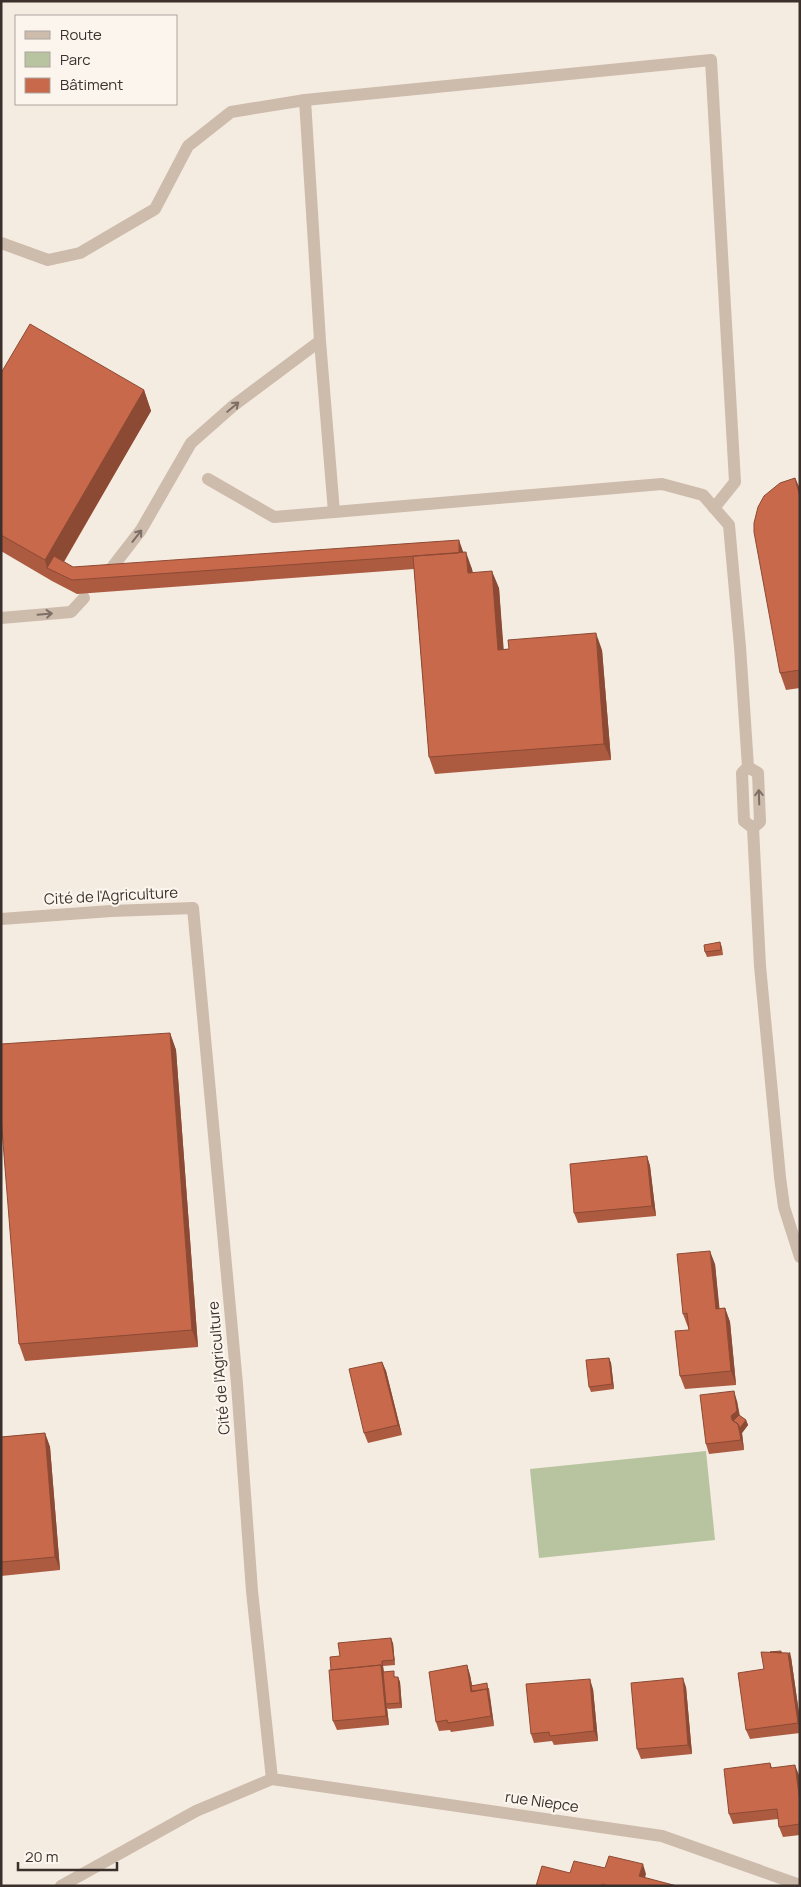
<svg xmlns="http://www.w3.org/2000/svg" width="801" height="1887" font-family="Manrope,sans-serif">
	<style>
		.green { fill: #b8c4a0 }
		.lines { fill: none; stroke-linecap: round; stroke-linejoin: round }
		.service { stroke: #cdbbac; stroke-width: 12 }
		.minor { stroke: #cdbbac; stroke-width: 12 }
		.wall { fill: #ac5a40 }
		.shaded-wall { fill: #8c4a34 }
		.building { fill: #c8694b; stroke: #8c4a34 }
		.oneway { stroke: #7d6f65 }
		.labels { text-anchor: middle; stroke-width: 4.5; stroke-linejoin: round; paint-order: stroke }
		.street-label { font-size: 15px; fill: #3b302b; stroke: #fbf5ee }
	</style>
	<rect width="100%" height="100%" fill="#f4ebe1"/>
	<path class="green" d="M 706,1451 L 715,1540 L 539,1558 L 530,1469 Z"/>
	<g class="lines">
		<path class="service" d="M 305,100 L 711,60 L 735,482 L 714,508
			M 208,479 L 274,517 L 334,512"/>
		<path class="minor" d="M 1,243 L 48,260 L 80,253 L 155,209 L 188,146 L 231,112 L 305,100 L 320,341 L 334,512 L 662,484 L 703,495 L 729,525 L 740,647 L 748,767
			M 107,574 L 141,530 L 191,443 L 233,406 L 320,341
			M 1,618 L 71,612 L 84,598
			M 748,767 L 742,773 L 744,821 L 753,828 L 760,966 L 780,1177 L 784,1207 L 800,1257
			M 748,767 L 758,773 L 760,822 L 753,828
			M 1,919 L 111,911 L 193,908 L 237,1384 L 252,1591 L 272,1779
			M 272,1779 L 662,1836 L 800,1885
			M 61,1886 L 196,1811 L 272,1779"/>
	</g>
	<path class="wall" d="M 1,373 L 144,390 L 151,411 L 64,562 L 73,567 L 463,552 L 472,569 L 473,573 L 499,588 L 503,649 L 602,650 L 611,760 L 435,774 L 429,757 L 414,569 L 77,594 L 52,581 L 1,551 Z
		M 795,478 L 800,489 L 800,688 L 786,690 L 780,673 Z
		M 720,942 L 722,947 L 723,955 L 707,957 L 705,952 Z
		M 170,1033 L 176,1050 L 198,1347 L 25,1361 L 19,1344 Z
		M 647,1156 L 650,1166 L 656,1216 L 578,1223 L 574,1213 Z
		M 715,1264 L 719,1309 L 725,1308 L 730,1322 L 736,1385 L 685,1389 L 680,1376 L 689,1330 L 683,1314 Z
		M 609,1358 L 611,1363 L 614,1389 L 591,1392 L 589,1387 Z
		M 382,1362 L 386,1371 L 402,1435 L 368,1443 L 364,1433 Z
		M 737,1401 L 740,1416 L 746,1420 L 748,1425 L 742,1433 L 744,1450 L 709,1454 L 706,1444 Z
		M 45,1433 L 50,1447 L 60,1570 L 1,1576 L 1,1437 Z
		M 393,1643 L 395,1665 L 383,1666 L 384,1672 L 396,1677 L 398,1677 L 400,1682 L 402,1708 L 388,1709 L 387,1708 L 389,1725 L 337,1730 L 333,1721 L 331,1670 L 340,1656 Z
		M 781,1651 L 782,1653 L 791,1657 L 800,1720 L 800,1733 L 750,1739 L 746,1730 L 764,1669 L 770,1652 Z
		M 467,1665 L 470,1675 L 472,1685 L 489,1688 L 494,1726 L 451,1732 L 450,1730 L 439,1731 L 436,1722 Z
		M 686,1687 L 692,1754 L 641,1759 L 637,1749 Z
		M 593,1689 L 598,1741 L 554,1745 L 552,1741 L 534,1743 L 531,1734 Z
		M 770,1763 L 772,1768 L 799,1775 L 800,1783 L 800,1835 L 783,1837 L 779,1827 L 778,1819 L 733,1824 L 729,1814 Z"/>
	<path class="shaded-wall" d="M 144,390 L 151,411 L 57,573 L 47,568 L 45,560 Z
		M 795,478 L 800,489 L 800,497 Z
		M 459,540 L 464,554 L 459,556 Z
		M 466,552 L 472,569 L 474,590 L 468,573 Z
		M 492,571 L 499,588 L 505,666 L 498,650 Z
		M 596,633 L 602,650 L 611,760 L 604,744 Z
		M 170,1033 L 176,1050 L 198,1347 L 192,1330 Z
		M 647,1156 L 650,1166 L 656,1216 L 652,1206 Z
		M 710,1251 L 715,1264 L 721,1323 L 716,1309 Z
		M 725,1308 L 730,1322 L 736,1385 L 731,1371 Z
		M 609,1358 L 611,1363 L 614,1389 L 612,1384 Z
		M 382,1362 L 386,1371 L 402,1435 L 398,1425 Z
		M 734,1391 L 737,1401 L 740,1420 L 733,1425 L 731,1416 Z
		M 746,1420 L 748,1425 L 742,1433 L 740,1428 Z
		M 738,1424 L 742,1433 L 744,1450 L 741,1440 Z
		M 45,1433 L 50,1447 L 60,1570 L 55,1557 Z
		M 391,1638 L 393,1643 L 395,1665 L 394,1660 Z
		M 790,1652 L 791,1657 L 800,1720 L 800,1728 L 798,1723 L 788,1653 Z
		M 382,1661 L 383,1666 L 387,1704 L 386,1704 L 387,1708 L 389,1725 L 386,1716 L 381,1665 Z
		M 467,1665 L 470,1675 L 474,1696 L 471,1692 Z
		M 398,1677 L 400,1682 L 402,1708 L 400,1703 Z
		M 683,1678 L 686,1687 L 692,1754 L 688,1745 Z
		M 590,1679 L 593,1689 L 598,1741 L 594,1731 Z
		M 487,1689 L 490,1698 L 494,1726 L 491,1716 Z
		M 795,1765 L 799,1775 L 800,1783 L 800,1801 Z
		M 643,1864 L 646,1874 L 643,1885 L 639,1876 Z"/>
	<path class="building" d="M 30,324 L 144,390 L 45,560 L 1,535 L 1,373 Z
		M 795,478 L 800,497 L 800,670 L 780,673 L 754,532 L 754,523 L 758,507 L 764,496 L 780,483 Z
		M 459,540 L 459,553 L 72,580 L 47,568 L 54,556 L 73,567 Z
		M 466,552 L 468,573 L 492,571 L 498,650 L 509,649 L 508,640 L 596,633 L 604,744 L 429,757 L 413,556 Z
		M 720,942 L 721,950 L 705,952 L 704,945 Z
		M 170,1033 L 192,1330 L 19,1344 L 1,1117 L 1,1044 Z
		M 647,1156 L 652,1206 L 574,1213 L 570,1164 Z
		M 710,1251 L 716,1309 L 725,1308 L 731,1371 L 680,1376 L 675,1331 L 689,1330 L 687,1313 L 683,1314 L 677,1254 Z
		M 609,1358 L 612,1384 L 589,1387 L 586,1360 Z
		M 382,1362 L 398,1425 L 364,1433 L 349,1369 Z
		M 734,1391 L 737,1411 L 731,1416 L 732,1420 L 738,1424 L 741,1440 L 706,1444 L 700,1395 Z
		M 739,1415 L 746,1420 L 740,1428 L 738,1424 L 733,1421 Z
		M 45,1433 L 55,1557 L 1,1562 L 1,1437 Z
		M 391,1638 L 394,1660 L 382,1661 L 382,1670 L 381,1665 L 331,1670 L 330,1657 L 340,1656 L 338,1643 Z
		M 781,1651 L 781,1653 L 770,1652 Z
		M 761,1652 L 788,1653 L 798,1723 L 746,1730 L 738,1673 L 764,1669 Z
		M 381,1665 L 386,1716 L 333,1721 L 329,1670 Z
		M 467,1665 L 471,1692 L 487,1689 L 491,1716 L 448,1723 L 447,1720 L 436,1722 L 429,1672 Z
		M 394,1671 L 394,1677 L 398,1677 L 400,1703 L 386,1704 L 383,1672 Z
		M 683,1678 L 688,1745 L 637,1749 L 631,1683 Z
		M 590,1679 L 594,1731 L 550,1736 L 549,1732 L 531,1734 L 526,1684 Z
		M 487,1683 L 488,1693 L 487,1689 L 472,1691 L 471,1686 Z
		M 770,1763 L 771,1768 L 795,1765 L 800,1801 L 800,1824 L 779,1827 L 777,1809 L 729,1814 L 724,1769 Z
		M 609,1856 L 643,1864 L 639,1876 L 677,1886 L 609,1886 L 602,1884 L 601,1886 L 536,1886 L 542,1866 L 570,1873 L 574,1861 L 605,1868 Z"/>
	<defs><path id="oneway-shaft" d="M-6 0H5M1.5-3L5.5 0L1.5 3" fill="none" stroke-width="1.6" stroke-linecap="round" stroke-linejoin="round" transform="scale(1.25)"/></defs>
	<g class="oneway">
		<use href="#oneway-shaft" transform="translate(233 407) rotate(-40)"/>
		<use href="#oneway-shaft" transform="translate(137 536) rotate(-52)"/>
		<use href="#oneway-shaft" transform="translate(45 614) rotate(-5)"/>
		<use href="#oneway-shaft" transform="translate(759 797) rotate(-92)"/>
	</g>
	<g class="labels">
		<g class="street-label">
			<text transform="translate(111 896) rotate(-3)" y="5">Cité de l'Agriculture</text>
			<text transform="translate(219 1368) rotate(-95)" y="5">Cité de l'Agriculture</text>
			<text transform="translate(542 1802) rotate(8)" y="5">rue Niepce</text>
		</g>
	</g>
	<rect width="801" height="1887" fill="none" stroke="#3b302b" stroke-width="5"/>
	<rect x="15" y="15" width="162" height="90" fill="#fbf5ee" stroke="#aea6a0"/>
	<rect x="25" y="31" width="25" height="8" fill="#cdbbac" stroke="#aea6a0"/>
	<text x="60" y="40" font-size="15" fill="#3b302b">Route</text>
	<rect x="25" y="52" width="25" height="15" fill="#b8c4a0" stroke="#aea6a0"/>
	<text x="60" y="65" font-size="15" fill="#3b302b">Parc</text>
	<rect x="25" y="78" width="25" height="15" fill="#c8694b" stroke="#aea6a0"/>
	<text x="60" y="90" font-size="15" fill="#3b302b">Bâtiment</text>
	<path d="M18 1862v8h99v-8" fill="none" stroke="#3b302b" stroke-width="2.5"/>
	<text x="25" y="1862" font-size="15" fill="#3b302b" stroke="#fbf5ee" stroke-width="4" paint-order="stroke">20 m</text>
</svg>
